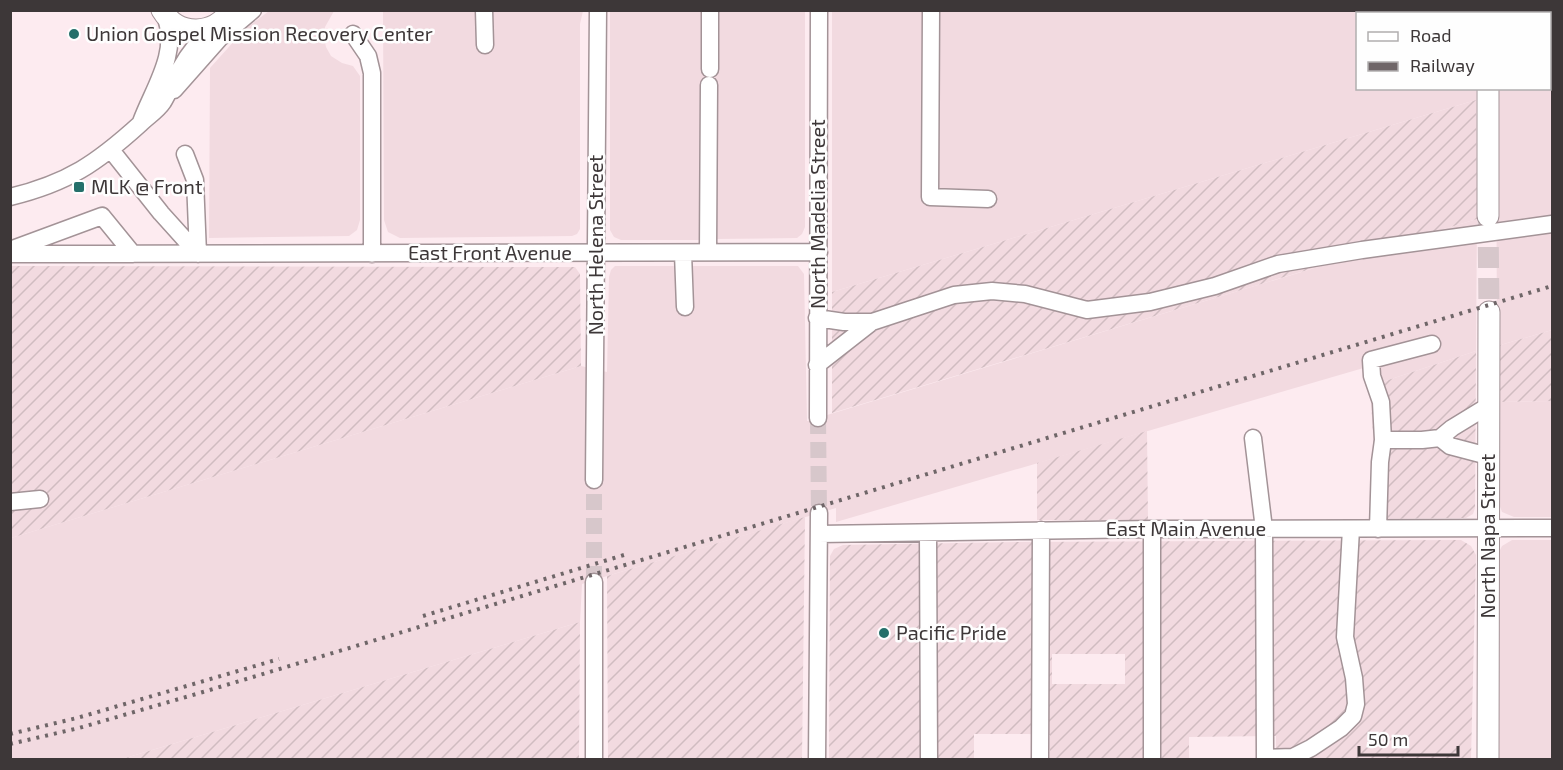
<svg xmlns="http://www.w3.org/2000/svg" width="1563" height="770" font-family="'Exo 2',sans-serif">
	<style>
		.built { fill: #f2dae0 }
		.industrial { fill: url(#industrial-furrows); fill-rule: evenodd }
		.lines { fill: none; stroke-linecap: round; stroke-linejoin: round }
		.minor-tunnel { stroke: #d7c7cb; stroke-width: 16; stroke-dasharray: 16 8; stroke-linecap: butt }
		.major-tunnel { stroke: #d7c7cb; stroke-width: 21; stroke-dasharray: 21 10; stroke-linecap: butt }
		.minor-casing { stroke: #a39397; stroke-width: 19 }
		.major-casing { stroke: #a39397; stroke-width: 23 }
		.minor { stroke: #fff; stroke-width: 16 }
		.major { stroke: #fff; stroke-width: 21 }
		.rail { stroke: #6f6668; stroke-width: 4; stroke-dasharray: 3 6; stroke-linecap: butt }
		.poi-dot { fill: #256f6a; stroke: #fefefe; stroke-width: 2 }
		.labels { text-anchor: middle; stroke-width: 5; stroke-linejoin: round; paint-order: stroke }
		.poi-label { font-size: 20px; fill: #3d3738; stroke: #fefefe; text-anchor: start }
		.street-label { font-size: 20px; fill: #3d3738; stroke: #fefefe }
	</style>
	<defs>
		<pattern id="industrial-furrows" width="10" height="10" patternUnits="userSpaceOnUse" patternTransform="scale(1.5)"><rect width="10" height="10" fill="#f2dae0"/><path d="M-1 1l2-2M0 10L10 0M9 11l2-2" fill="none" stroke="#d0bcc1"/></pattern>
	</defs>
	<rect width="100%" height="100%" fill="#fdebf0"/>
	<path class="built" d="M 1449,10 L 1454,13 L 1358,14 L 1358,88 L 1476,89 L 1476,100 L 832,292 L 832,11 Z
		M 269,11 L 334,11 L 325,27 L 324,37 L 326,47 L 331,56 L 342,63 L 353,66 L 360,76 L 360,220 L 357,230 L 349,236 L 209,238 L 210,68 L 245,29 Z
		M 383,11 L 583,11 L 580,24 L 580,229 L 577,234 L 572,236 L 400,238 L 388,232 L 384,220 Z
		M 610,11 L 705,11 L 704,240 L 621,240 L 614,237 L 610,230 Z
		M 715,11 L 805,11 L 805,227 L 802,234 L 797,238 L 714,239 Z
		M 1496,11 L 1552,11 L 1552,330 L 1497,346 L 1496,89 L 1550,88 L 1550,14 L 1496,13 Z
		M 1477,219 L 1476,351 L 1370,386 L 1367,367 L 836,522 L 836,508 L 607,576 L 582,584 L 580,622 L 122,759 L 11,760 L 11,538 L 581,366 L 607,372 L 609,277 L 611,270 L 615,266 L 798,266 L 804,274 L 807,421 Z
		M 1552,401 L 1552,517 L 1514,517 L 1502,512 L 1498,501 L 1497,402 Z
		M 1512,540 L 1552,540 L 1552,759 L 1499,759 L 1497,556 L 1502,546 Z"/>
	<path class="industrial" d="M 1476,100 L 1477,219 L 832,413 L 832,292 Z
		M 11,266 L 575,267 L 580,274 L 581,366 L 11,538 Z
		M 1552,330 L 1552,401 L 1497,402 L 1497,346 Z
		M 1476,351 L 1475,508 L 1473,514 L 1466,518 L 1374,519 L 1374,449 L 1370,386 Z
		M 1147,431 L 1148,520 L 1037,520 L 1037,463 Z
		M 805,517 L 802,759 L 608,759 L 607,576 Z
		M 1461,540 L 1471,546 L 1476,555 L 1471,759 L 1276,759 L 1276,736 L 1189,737 L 1189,759 L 1050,759 L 1050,735 L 1028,734 L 974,734 L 974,759 L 829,760 L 830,556 L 834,549 L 843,545 L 1017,542 ZM 1052,654 L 1125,654 L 1125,684 L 1052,684 Z
		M 580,622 L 579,759 L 122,759 Z"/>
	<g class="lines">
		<path class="minor-tunnel" d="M 818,418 L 819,513
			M 594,582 L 594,480"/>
		<path class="major-tunnel" d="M 1488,216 L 1489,312"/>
		<defs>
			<path id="minor" d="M 484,10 L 485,45
				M 931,10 L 930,197 L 988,199
				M 353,34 L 368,56 L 372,73 L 372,254
				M 710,69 L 710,10
				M 174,90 L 220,38 L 253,10
				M 141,122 C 153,89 180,52 165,16
				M 111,150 L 161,213 L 198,254
				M 185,154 L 195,180 L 198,254
				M 10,197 C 68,183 97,163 140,124 C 148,116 157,111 163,102 C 169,92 174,80 180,69 C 189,53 200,39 214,27
				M 10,250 L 102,216 L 133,254
				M 708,252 L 709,85
				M 683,253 L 685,307
				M 10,254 L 819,252
				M 817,318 L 844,322 L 872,322 L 954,295 L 992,291 L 1025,294 L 1087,310 L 1150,302 L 1215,286 L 1278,264 L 1362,250 L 1552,224
				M 817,365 L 872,322
				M 818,418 L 819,10
				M 1253,438 L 1264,529 L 1265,760
				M 1383,440 L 1381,402 L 1372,376 L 1371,360 L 1432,344
				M 1488,456 L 1450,446 L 1440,438 L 1452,428 L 1488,406
				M 594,480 L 598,10
				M 10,502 L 40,499
				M 1378,529 L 1380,462 L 1383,440 L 1422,440 L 1440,438
				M 928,533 L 929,760
				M 819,534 L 1152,529 L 1552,528
				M 594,582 L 594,760
				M 1265,758 L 1293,757 L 1311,748 L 1341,728 L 1353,716 L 1356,704 L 1354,678 L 1345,637 L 1351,529
				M 817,760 L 819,513
				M 1040,760 L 1041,530
				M 1152,760 L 1152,529"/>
			<path id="major" d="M 162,10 C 178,37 214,36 231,10
				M 1488,14 L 1488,10
				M 1488,88 L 1488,216
				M 1488,760 L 1489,312"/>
		</defs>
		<use href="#minor" class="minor-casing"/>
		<use href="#major" class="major-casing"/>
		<use href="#minor" class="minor"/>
		<use href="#major" class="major"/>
		<path class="rail" d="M 1516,10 L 1522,14
			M 1550,28 L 1552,29
			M 423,616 L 624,555
			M 10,734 L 77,718 L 279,659
			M 10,744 L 79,728 L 203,692 L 1552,286"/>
	</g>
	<g class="poi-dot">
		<circle cx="74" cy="34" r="6"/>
		<rect x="73" y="181" width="12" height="12" rx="3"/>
		<circle cx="884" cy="633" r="6"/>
	</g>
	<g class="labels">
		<g class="poi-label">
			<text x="86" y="41">Union Gospel Mission Recovery Center</text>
			<text x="91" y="194">MLK @ Front</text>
			<text x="896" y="640">Pacific Pride</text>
		</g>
		<g class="street-label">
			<text transform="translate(818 214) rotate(-90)" y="7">North Madelia Street</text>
			<text transform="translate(596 245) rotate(-90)" y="7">North Helena Street</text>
			<text x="490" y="260">East Front Avenue</text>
			<text x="1186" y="536">East Main Avenue</text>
			<text transform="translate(1488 536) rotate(-90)" y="7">North Napa Street</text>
		</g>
	</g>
	<rect width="1563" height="770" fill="none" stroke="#3d3738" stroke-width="24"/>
	<rect x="1356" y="12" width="195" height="78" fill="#fefefe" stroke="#b1aeaf" stroke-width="1.5"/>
	<rect x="1368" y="32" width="30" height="9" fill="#ffffff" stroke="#b1aeaf" stroke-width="1.5"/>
	<text x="1410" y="42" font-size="18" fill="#3d3738">Road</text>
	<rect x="1368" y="62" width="30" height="9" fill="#6f6668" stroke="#b1aeaf" stroke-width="1.5"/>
	<text x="1410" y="72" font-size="18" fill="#3d3738">Railway</text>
	<path d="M1359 746v9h99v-9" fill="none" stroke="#3d3738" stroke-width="3"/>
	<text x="1368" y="746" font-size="18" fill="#3d3738" stroke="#fefefe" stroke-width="4.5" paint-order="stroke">50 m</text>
</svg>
